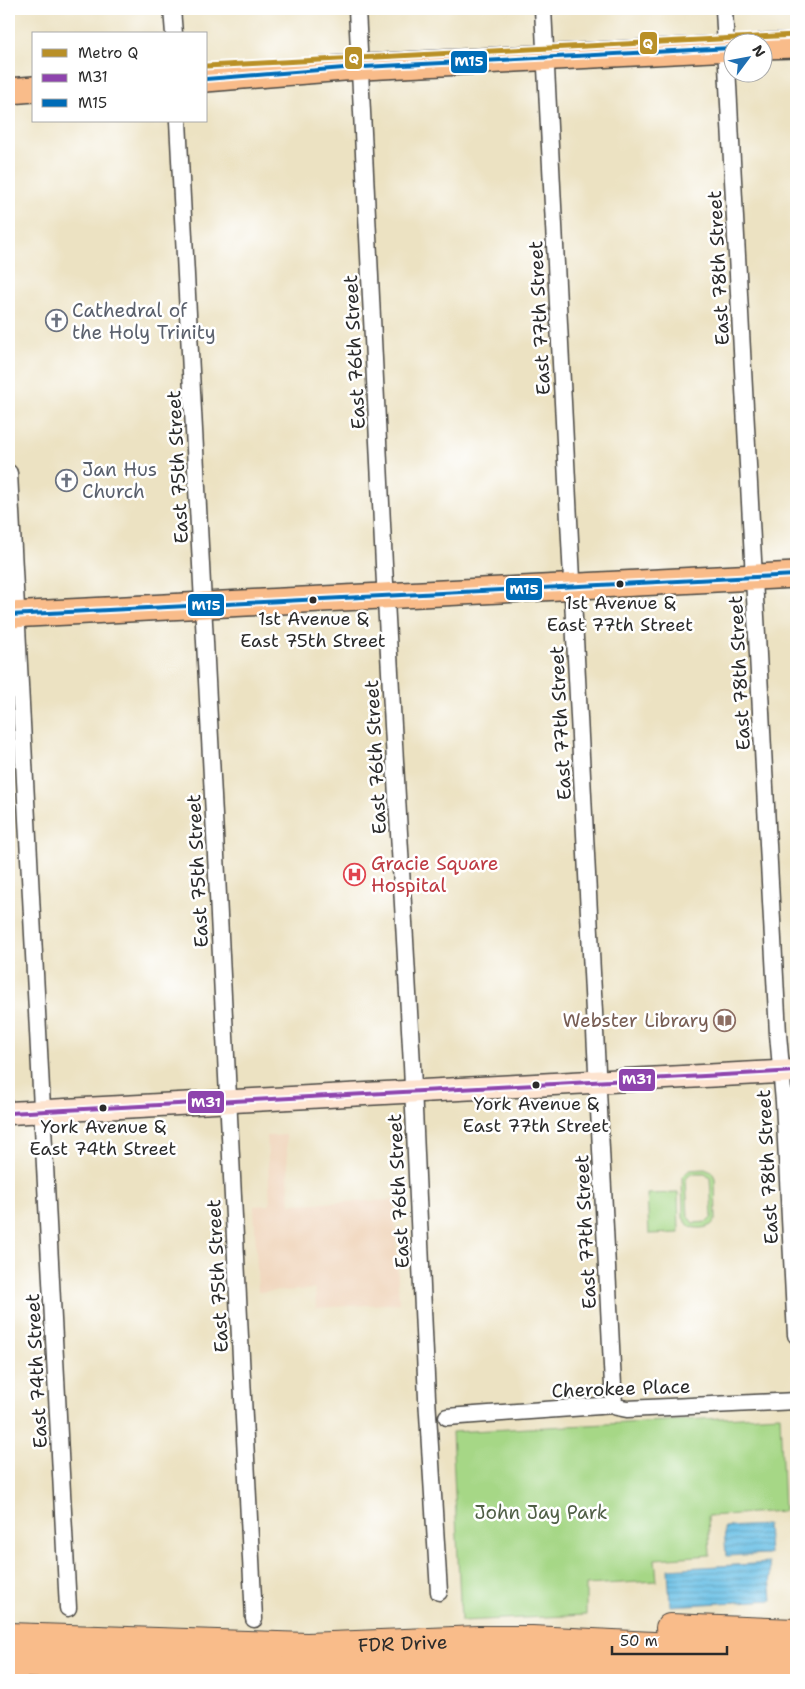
<svg xmlns="http://www.w3.org/2000/svg" width="805" height="1689" font-family="'Shantell Sans',sans-serif">
	<style>
		.built { fill: #f0d5bc }
		.green { fill: #a6d786; stroke: #688158; fill-rule: evenodd }
		.water { fill: url(#water-rules); stroke: #4a7688 }
		.lines { fill: none; stroke-linecap: round; stroke-linejoin: round }
		.street-casing { stroke: #484642; stroke-width: 19 }
		.secondary-casing { stroke: #484642; stroke-width: 25 }
		.primary-casing { stroke: #484642; stroke-width: 28 }
		.highway-casing { stroke: #484642; stroke-width: 30 }
		.street { stroke: #fff; stroke-width: 16 }
		.secondary { stroke: #fde4d0; stroke-width: 22 }
		.primary { stroke: #f9bc8a; stroke-width: 25 }
		.highway { stroke: #f9bc8a; stroke-width: 28 }
		.bus-1-casing { stroke: #fff; stroke-width: 8 }
		.bus-2-casing { stroke: #fff; stroke-width: 8 }
		.bus-1 { stroke: #8e44ad; stroke-width: 4 }
		.bus-2 { stroke: #006cb7; stroke-width: 4 }
		.metro-1-casing { stroke: #fff; stroke-width: 9 }
		.metro-1 { stroke: #b99028; stroke-width: 5 }
		.bus-dot { fill: #2b2b2b; stroke: #fff; stroke-width: 2 }
		.labels { text-anchor: middle; stroke-width: 5; stroke-linejoin: round; paint-order: stroke }
		.bus-label { font-size: 18px; fill: #2b2b2b; stroke: #fff }
		.street-label { font-size: 19px; fill: #2b2b2b; stroke: #fff }
		.worship-label { font-size: 19px; fill: #5b616d; stroke: #fff; text-anchor: start }
		.health-label { font-size: 19px; fill: #be3a42; stroke: #fff; text-anchor: start }
		.education-label { font-size: 19px; fill: #785e54; stroke: #fff; text-anchor: end }
		.park-label { font-size: 19px; fill: #505f46; stroke: #fff }
		.line-badge { stroke: #fff; stroke-width: 2 }
		.badge-label { font-size: 14px; text-anchor: middle; font-weight: bold; fill: #fff }
	</style>
	<defs>
		<pattern id="water-rules" width="6" height="5" patternUnits="userSpaceOnUse" patternTransform="scale(1.25)"><rect width="6" height="5" fill="#69c0e6"/><path d="M0 2.5h6" fill="none" stroke="#579cbb"/></pattern>
	</defs>
	<rect width="100%" height="100%" fill="#fff"/>
	<filter id="ink" filterUnits="userSpaceOnUse"><feTurbulence type="fractalNoise" baseFrequency=".02" numOctaves="2"/><feDisplacementMap in="SourceGraphic" scale="10" xChannelSelector="R" yChannelSelector="G"/><feConvolveMatrix kernelMatrix="1 2 1 2 8 2 1 2 1" color-interpolation-filters="sRGB"/></filter>
	<filter id="wash" filterUnits="userSpaceOnUse"><feTurbulence type="fractalNoise" baseFrequency=".0096" numOctaves="4" result="noise"/><feDisplacementMap in="SourceGraphic" scale="20" xChannelSelector="R" yChannelSelector="G"/><feGaussianBlur stdDeviation="1.12" result="paint"/><feColorMatrix in="noise" values="0 0 0 0 0 0 0 0 0 0 0 0 0 0 0 0 0 1.4 0 .05"/><feComposite in="paint" operator="in"/></filter>
	<g filter="url(#wash)">
		<rect width="100%" height="100%" fill="#ece2c2"/>
		<path class="built" d="M 286,1135 L 290,1204 L 394,1200 L 399,1303 L 316,1308 L 315,1289 L 258,1292 L 254,1206 L 270,1205 L 267,1136 Z"/>
		<path class="green" d="M 705,1169 L 712,1172 L 715,1178 L 716,1219 C 711,1229 700,1229 690,1227 L 683,1218 L 682,1177 L 689,1170 ZM 691,1174 L 705,1174 L 710,1178 L 712,1217 L 707,1222 L 693,1223 L 688,1217 L 686,1179 Z
			M 678,1193 L 679,1233 L 649,1234 L 647,1194 Z
			M 780,1415 L 784,1511 L 708,1516 L 710,1555 L 655,1559 L 657,1581 L 586,1585 L 586,1615 L 461,1621 L 452,1432 Z"/>
		<path class="water" d="M 767,1525 L 769,1554 L 726,1556 L 724,1527 Z
			M 769,1563 L 772,1600 L 670,1606 L 668,1569 Z"/>
	</g>
	<g filter="url(#ink)">
		<g class="lines">
			<defs>
				<path id="street" d="M 172,9 L 174,34
					M 357,9 L 384,565 L 412,1065 L 427,1398 L 439,1592
					M 543,9 L 614,1405
					M 724,9 L 778,1034 L 784,1102 L 796,1335
					M 178,121 C 205,620 229,1120 254,1619
					M 9,473 L 68,1608
					M 447,1417 L 614,1405 L 617,1407 L 627,1409 L 796,1401"/>
				<path id="secondary" d="M 9,1113 L 796,1071"/>
				<path id="primary" d="M 762,46 L 796,45
					M 206,79 L 344,68 L 732,48
					M 9,91 L 34,89
					M 9,615 L 796,575"/>
				<g id="highway">
					<path d="M 670,1628 L 796,1633"/>
					<path id="s1" d="M 9,1637 L 307,1647 L 478,1640 L 532,1640 L 796,1653"/>
					<path d="M 9,1663 L 322,1672 L 481,1665 L 534,1665 L 796,1678"/>
				</g>
			</defs>
			<use href="#street" class="street-casing"/>
			<use href="#secondary" class="secondary-casing"/>
			<use href="#primary" class="primary-casing"/>
			<use href="#highway" class="highway-casing"/>
			<use href="#street" class="street"/>
			<use href="#secondary" class="secondary"/>
			<use href="#primary" class="primary"/>
			<use href="#highway" class="highway"/>
			<defs>
				<path id="bus-1" d="M 9,1113 L 796,1071"/>
				<path id="bus-2" d="M 206,79 L 344,68 L 732,48
					M 9,615 L 796,575"/>
			</defs>
			<use href="#bus-1" class="bus-1-casing"/>
			<use href="#bus-2" class="bus-2-casing"/>
			<use href="#bus-1" class="bus-1"/>
			<use href="#bus-2" class="bus-2"/>
			<defs>
				<path id="metro-1" d="M 206,66 L 796,35"/>
			</defs>
			<use href="#metro-1" class="metro-1-casing"/>
			<use href="#metro-1" class="metro-1"/>
		</g>
	</g>
	<defs>
		<symbol id="church-ring" viewBox="-11 -11 22 22"><circle r="9.5" fill="#fff" stroke="#6b7280" stroke-width="1.5"/><path d="M-1.2-6h2.4v3.5h3.3v2.4h-3.3V6h-2.4V-.1h-3.3v-2.4h3.3Z" fill="#6b7280"/></symbol>
		<symbol id="hospital-ring" viewBox="-11 -11 22 22"><circle r="9.5" fill="#fff" stroke="#e0444e" stroke-width="1.5"/><path d="M-5-5h3v3.5h4V-5h3V5h-3V1.5h-4V5h-3Z" fill="#e0444e"/></symbol>
		<symbol id="library-ring" viewBox="-11 -11 22 22"><circle r="9.5" fill="#fff" stroke="#8d6e63" stroke-width="1.5"/><path d="M-6-4Q-3-5.5-.7-3.5V5Q-3 3-6 4ZM6-4Q3-5.5 .7-3.5V5Q3 3 6 4Z" fill="#8d6e63"/></symbol>
	</defs>
	<g fill-rule="evenodd">
		<use href="#church-ring" x="44" y="308" width="25" height="25"/>
		<use href="#church-ring" x="54" y="468" width="25" height="25"/>
		<use href="#hospital-ring" x="342" y="862" width="25" height="25"/>
		<use href="#library-ring" x="712" y="1008" width="25" height="25"/>
	</g>
	<g class="bus-dot">
		<circle cx="620" cy="584" r="4.5"/>
		<circle cx="313" cy="600" r="4.5"/>
		<circle cx="536" cy="1085" r="4.5"/>
		<circle cx="103" cy="1108" r="4.5"/>
	</g>
	<g class="labels">
		<g class="bus-label">
			<text x="620" y="609">1st Avenue &amp;<tspan x="620" dy="22">East 77th Street</tspan></text>
			<text x="313" y="625">1st Avenue &amp;<tspan x="313" dy="22">East 75th Street</tspan></text>
			<text x="536" y="1110">York Avenue &amp;<tspan x="536" dy="22">East 77th Street</tspan></text>
			<text x="103" y="1133">York Avenue &amp;<tspan x="103" dy="22">East 74th Street</tspan></text>
		</g>
		<g class="street-label">
			<text transform="translate(718 268) rotate(-93)" y="7">East 78th Street</text>
			<text transform="translate(539 318) rotate(-93)" y="7">East 77th Street</text>
			<text transform="translate(354 352) rotate(-93)" y="7">East 76th Street</text>
			<text transform="translate(177 467) rotate(-93)" y="7">East 75th Street</text>
			<text transform="translate(739 673) rotate(-93)" y="7">East 78th Street</text>
			<text transform="translate(560 723) rotate(-93)" y="7">East 77th Street</text>
			<text transform="translate(375 757) rotate(-93)" y="7">East 76th Street</text>
			<text transform="translate(197 871) rotate(-93)" y="7">East 75th Street</text>
			<text transform="translate(767 1167) rotate(-93)" y="7">East 78th Street</text>
			<text transform="translate(398 1191) rotate(-93)" y="7">East 76th Street</text>
			<text transform="translate(585 1232) rotate(-93)" y="7">East 77th Street</text>
			<text transform="translate(217 1276) rotate(-93)" y="7">East 75th Street</text>
			<text transform="translate(36 1371) rotate(-93)" y="7">East 74th Street</text>
			<text transform="translate(621 1388) rotate(-2)" y="7">Cherokee Place</text>
			<text dy="7" stroke="none"><textPath href="#s1" startOffset="394">FDR Drive</textPath></text>
		</g>
		<g class="worship-label">
			<text x="72" y="317">Cathedral of<tspan x="72" dy="22">the Holy Trinity</tspan></text>
			<text x="82" y="476">Jan Hus<tspan x="82" dy="22">Church</tspan></text>
		</g>
		<g class="health-label">
			<text x="371" y="870">Gracie Square<tspan x="371" dy="22">Hospital</tspan></text>
		</g>
		<g class="education-label">
			<text x="709" y="1027">Webster Library</text>
		</g>
		<g class="park-label">
			<text x="541" y="1519">John Jay Park</text>
		</g>
	</g>
	<g class="line-badge">
		<rect x="639" y="31" width="19" height="24" rx="5" fill="#b99028"/>
		<rect x="344" y="46" width="19" height="24" rx="5" fill="#b99028"/>
		<rect x="450" y="50" width="38" height="24" rx="5" fill="#006cb7"/>
		<rect x="505" y="577" width="38" height="24" rx="5" fill="#006cb7"/>
		<rect x="187" y="593" width="38" height="24" rx="5" fill="#006cb7"/>
		<rect x="618" y="1068" width="38" height="24" rx="5" fill="#8e44ad"/>
		<rect x="187" y="1090" width="38" height="24" rx="5" fill="#8e44ad"/>
	</g>
	<g class="badge-label">
		<text x="648" y="48">Q</text>
		<text x="354" y="63">Q</text>
		<text x="469" y="66">M15</text>
		<text x="524" y="594">M15</text>
		<text x="206" y="610">M15</text>
		<text x="637" y="1084">M31</text>
		<text x="206" y="1107">M31</text>
	</g>
	<rect width="805" height="1689" fill="none" stroke="#fff" stroke-width="30"/>
	<rect x="32" y="32" width="175" height="90" fill="#ffffff" stroke="#aaaaaa"/>
	<rect x="42" y="49" width="25" height="8" fill="#b99028" stroke="#aaaaaa"/>
	<text x="78" y="58" font-size="15" fill="#2b2b2b">Metro Q</text>
	<rect x="42" y="74" width="25" height="8" fill="#8e44ad" stroke="#aaaaaa"/>
	<text x="78" y="82" font-size="15" fill="#2b2b2b">M31</text>
	<rect x="42" y="99" width="25" height="8" fill="#006cb7" stroke="#aaaaaa"/>
	<text x="78" y="108" font-size="15" fill="#2b2b2b">M15</text>
	<g transform="translate(748 58) rotate(58)"><circle r="24" fill="#ffffff" stroke="#aaaaaa"/>
	<path d="M0-4L9 19L0 12L-9 19Z" fill="#1f6fb2"/>
	<text y="-8" font-size="14" font-weight="bold" text-anchor="middle" fill="#2b2b2b">N</text>
	</g>
	<path d="M612 1646v8h115v-8" fill="none" stroke="#2b2b2b" stroke-width="2.5"/>
	<text x="620" y="1646" font-size="15" fill="#2b2b2b" stroke="#ffffff" stroke-width="4" paint-order="stroke">50 m</text>
</svg>
